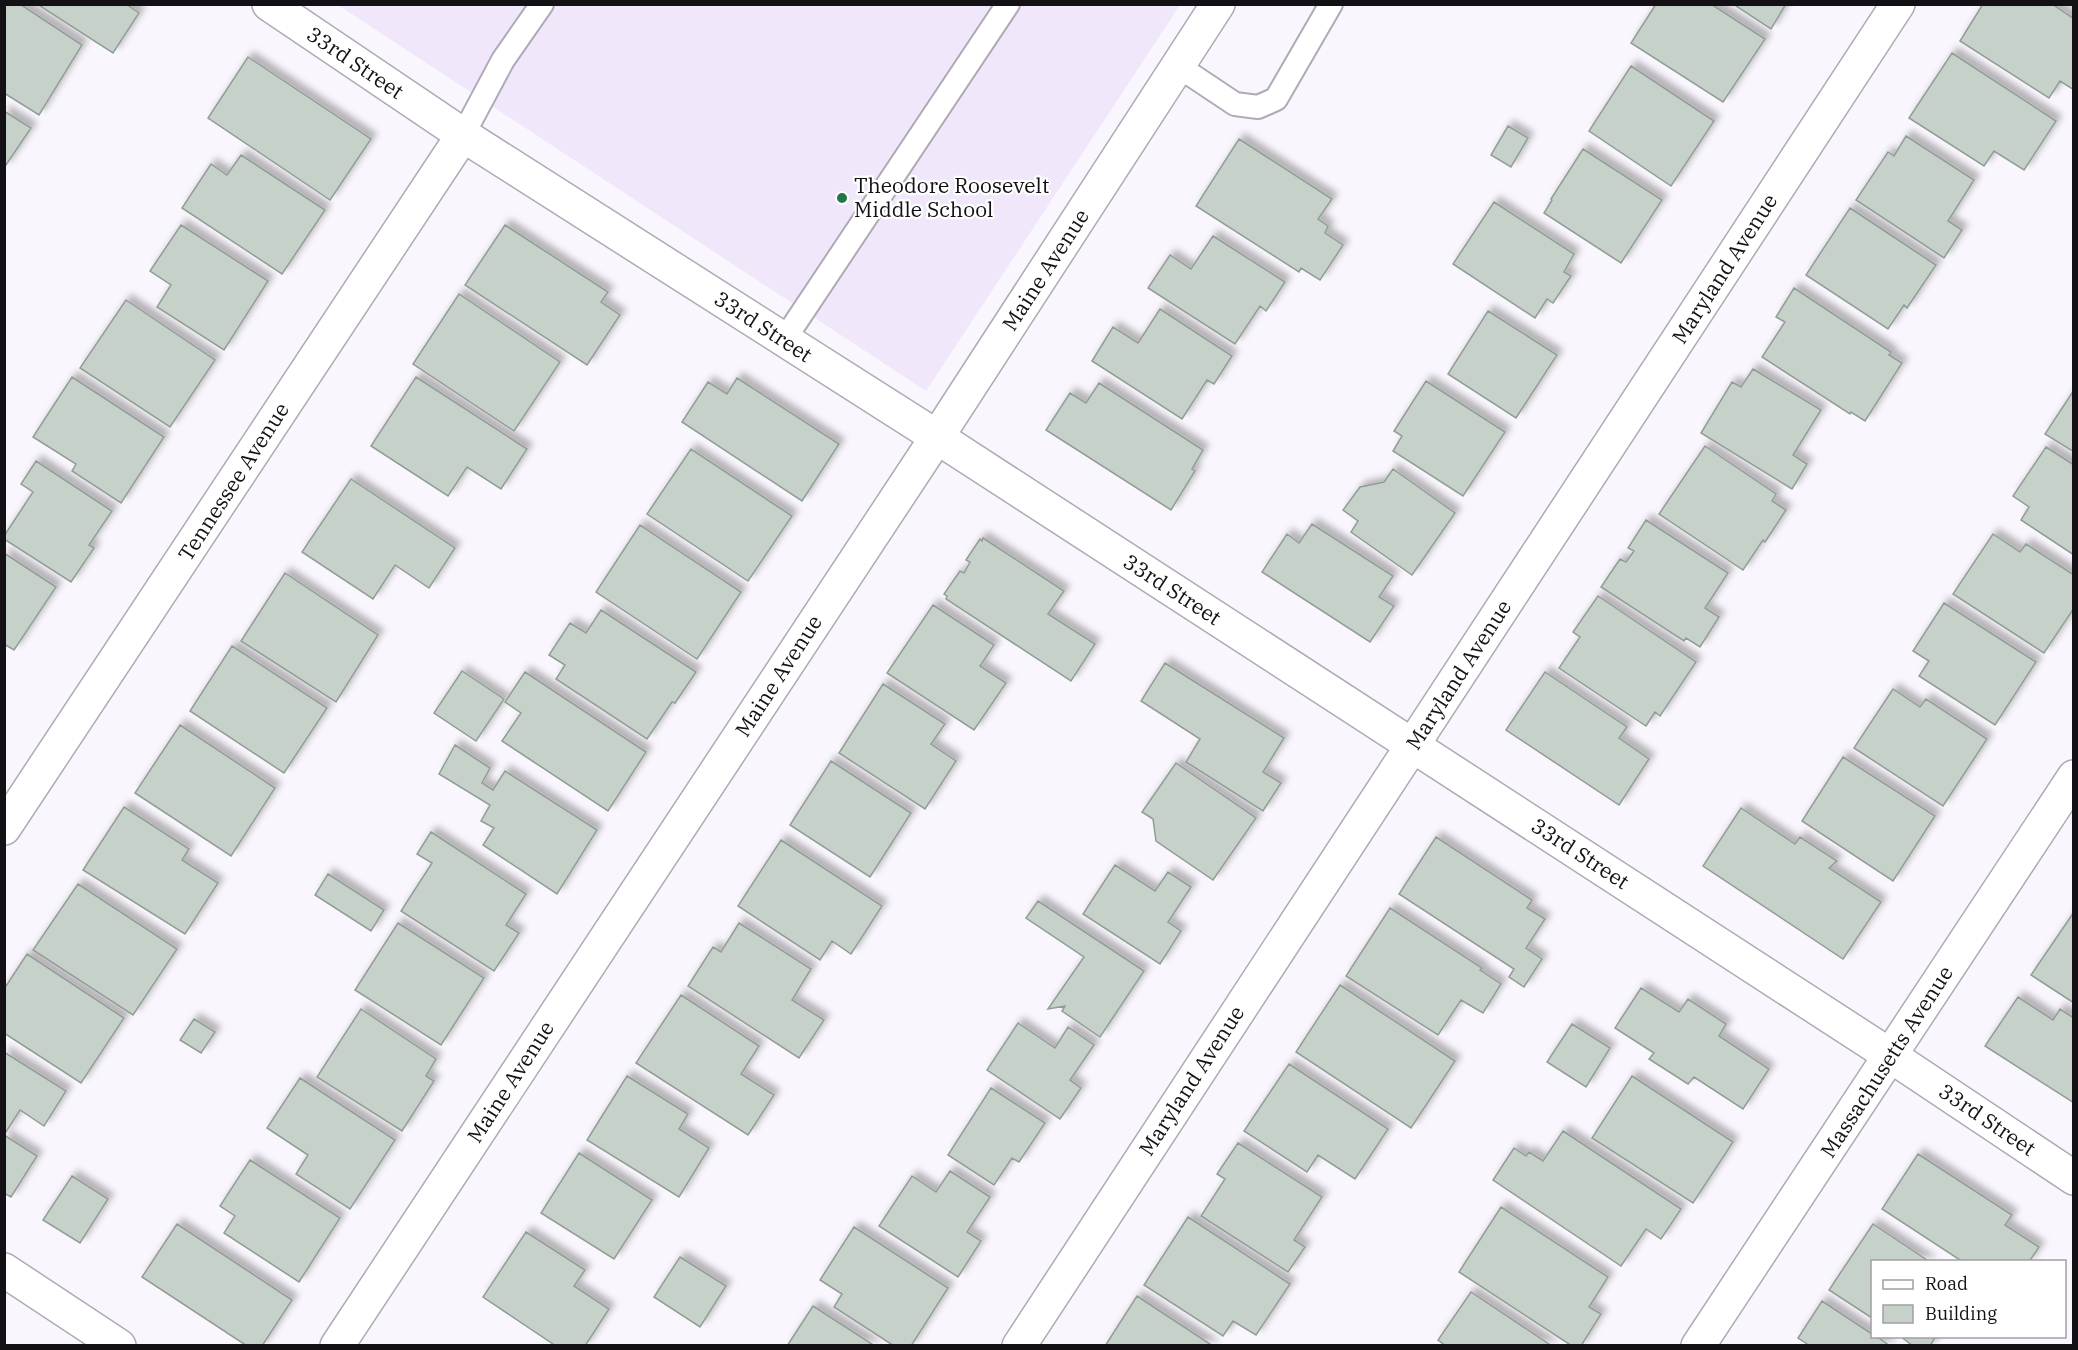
<svg xmlns="http://www.w3.org/2000/svg" width="2078" height="1350" font-family="'IBM Plex Serif',serif">
	<style>
		.built { fill: #f0e7fa }
		.building { fill: #c5d1c9; stroke: #919d95; stroke-width: 1.5; filter: url(#shadow) }
		.lines { fill: none; stroke-linecap: round; stroke-linejoin: round }
		.service-casing { stroke: #afaab6; stroke-width: 26 }
		.minor-casing { stroke: #afaab6; stroke-width: 36 }
		.service { stroke: #fff; stroke-width: 22 }
		.minor { stroke: #fff; stroke-width: 33 }
		.poi-dot { fill: #22774a; stroke: #fff; stroke-width: 2 }
		.labels { text-anchor: middle; stroke-width: 4.5; stroke-linejoin: round; paint-order: stroke }
		.street-label { font-size: 21px; fill: #131115; stroke: #fff }
		.poi-label { font-size: 21px; fill: #131115; stroke: #fff; text-anchor: start }
	</style>
	<defs>
		<filter id="shadow"><feDropShadow dx="5.5" dy="-5.5" stdDeviation="3" flood-color="#0004"/></filter>
	</defs>
	<rect width="100%" height="100%" fill="#f9f6fd"/>
	<path class="built" d="M 338,5 L 1180,5 L 926,391 Z"/>
	<path class="building" d="M 4,4 L 20,4 L 82,45 L 39,115 L 4,93 Z
		M 37,4 L 126,4 L 139,13 L 113,53 Z
		M 1656,4 L 1711,4 L 1765,39 L 1723,102 L 1631,43 Z
		M 1733,4 L 1786,4 L 1771,29 Z
		M 1983,4 L 2052,4 L 2074,19 L 2074,90 L 2060,81 L 2049,98 L 1960,41 Z
		M 1952,53 L 2056,121 L 2024,170 L 1994,151 L 1984,166 L 1909,118 Z
		M 248,57 L 371,139 L 330,200 L 208,118 Z
		M 1631,66 L 1714,121 L 1671,186 L 1589,131 Z
		M 4,111 L 31,128 L 4,168 Z
		M 1508,126 L 1528,138 L 1511,167 L 1491,155 Z
		M 1906,136 L 1974,180 L 1948,221 L 1962,230 L 1944,258 L 1856,200 L 1888,152 L 1894,156 Z
		M 1239,139 L 1332,199 L 1318,219 L 1328,226 L 1325,233 L 1343,245 L 1320,280 L 1301,268 L 1299,272 L 1196,206 Z
		M 1583,149 L 1662,200 L 1621,263 L 1544,213 L 1552,200 L 1551,199 Z
		M 241,155 L 325,210 L 282,274 L 182,208 L 211,164 L 227,175 Z
		M 1494,202 L 1574,254 L 1564,272 L 1571,276 L 1553,303 L 1547,299 L 1535,318 L 1453,264 Z
		M 1850,208 L 1936,265 L 1907,308 L 1904,305 L 1888,329 L 1806,275 Z
		M 181,225 L 268,281 L 224,350 L 157,307 L 171,285 L 150,271 Z
		M 505,225 L 608,292 L 601,302 L 620,315 L 587,365 L 465,285 Z
		M 1213,236 L 1285,282 L 1266,311 L 1260,306 L 1235,344 L 1148,288 L 1170,255 L 1191,269 Z
		M 1794,288 L 1891,352 L 1889,355 L 1902,363 L 1865,421 L 1851,412 L 1850,414 L 1762,357 L 1785,322 L 1776,317 Z
		M 459,294 L 560,362 L 514,431 L 413,364 Z
		M 126,300 L 215,360 L 170,427 L 80,368 Z
		M 1160,309 L 1232,356 L 1214,384 L 1207,380 L 1182,419 L 1092,361 L 1113,327 L 1138,343 Z
		M 1488,311 L 1557,355 L 1516,418 L 1448,374 Z
		M 1753,369 L 1821,410 L 1793,455 L 1807,464 L 1792,489 L 1701,433 L 1732,382 L 1741,387 Z
		M 72,377 L 164,437 L 121,503 L 72,471 L 76,464 L 33,437 Z
		M 416,377 L 527,449 L 501,489 L 467,467 L 448,496 L 371,446 Z
		M 737,378 L 839,444 L 802,501 L 682,422 L 708,382 L 727,394 Z
		M 1426,381 L 1505,432 L 1463,496 L 1393,451 L 1402,436 L 1394,431 Z
		M 1099,383 L 1203,450 L 1192,469 L 1195,471 L 1171,510 L 1046,430 L 1070,393 L 1086,403 Z
		M 2074,390 L 2074,452 L 2045,434 Z
		M 1705,446 L 1776,494 L 1772,501 L 1786,510 L 1765,542 L 1763,540 L 1743,570 L 1659,514 Z
		M 2046,447 L 2074,465 L 2074,555 L 2021,520 L 2029,507 L 2013,496 Z
		M 691,449 L 792,516 L 748,581 L 647,514 Z
		M 36,461 L 112,511 L 89,545 L 94,548 L 71,582 L 4,539 L 4,536 L 33,492 L 21,484 Z
		M 1393,469 L 1455,513 L 1412,575 L 1351,532 L 1358,521 L 1343,510 L 1360,487 L 1384,482 Z
		M 351,479 L 455,548 L 429,588 L 395,565 L 373,599 L 302,552 Z
		M 1646,520 L 1728,573 L 1705,608 L 1719,617 L 1700,647 L 1686,638 L 1684,641 L 1601,587 L 1620,559 L 1626,562 L 1634,551 L 1628,548 Z
		M 1312,524 L 1393,576 L 1379,597 L 1394,606 L 1370,642 L 1262,572 L 1287,534 L 1299,543 Z
		M 640,525 L 741,592 L 697,659 L 596,592 Z
		M 1993,534 L 2020,552 L 2026,544 L 2074,575 L 2074,608 L 2044,653 L 1953,594 Z
		M 983,538 L 1064,591 L 1048,614 L 1095,644 L 1071,681 L 946,599 L 947,596 L 944,594 L 960,571 L 964,573 L 970,562 L 966,560 L 980,539 L 982,541 Z
		M 4,553 L 56,587 L 14,650 L 4,644 Z
		M 285,573 L 378,635 L 336,702 L 241,641 Z
		M 1598,596 L 1696,662 L 1660,716 L 1655,712 L 1646,726 L 1559,668 L 1580,637 L 1573,632 Z
		M 1944,603 L 2036,662 L 1995,725 L 1919,676 L 1929,661 L 1913,651 Z
		M 933,605 L 994,645 L 980,666 L 1006,683 L 974,730 L 887,673 Z
		M 601,610 L 696,672 L 675,703 L 672,702 L 647,739 L 556,679 L 565,665 L 549,655 L 570,623 L 586,633 Z
		M 232,646 L 327,708 L 284,773 L 190,711 Z
		M 1165,663 L 1284,738 L 1263,772 L 1281,783 L 1263,811 L 1186,762 L 1200,739 L 1141,701 Z
		M 462,671 L 504,699 L 476,741 L 434,713 Z
		M 525,672 L 646,752 L 608,811 L 502,741 L 521,713 L 505,702 Z
		M 1545,672 L 1627,727 L 1619,738 L 1649,759 L 1619,805 L 1506,730 Z
		M 883,684 L 945,724 L 931,744 L 956,761 L 925,809 L 839,753 Z
		M 1893,689 L 1920,707 L 1926,699 L 1987,739 L 1943,806 L 1854,748 Z
		M 180,725 L 275,788 L 231,856 L 135,793 Z
		M 455,745 L 490,768 L 482,783 L 493,790 L 505,771 L 597,830 L 557,894 L 483,845 L 494,828 L 481,821 L 490,805 L 439,774 Z
		M 1843,757 L 1935,816 L 1893,881 L 1802,821 Z
		M 831,761 L 911,813 L 870,877 L 790,825 Z
		M 1176,763 L 1256,818 L 1213,880 L 1156,841 L 1153,819 L 1142,812 Z
		M 124,807 L 189,849 L 182,860 L 218,883 L 185,934 L 83,870 Z
		M 1741,808 L 1795,844 L 1800,837 L 1837,861 L 1829,868 L 1881,902 L 1843,959 L 1703,866 Z
		M 431,832 L 526,894 L 506,925 L 519,933 L 494,971 L 401,911 L 432,863 L 417,854 Z
		M 1436,837 L 1532,900 L 1527,908 L 1545,919 L 1526,948 L 1542,959 L 1524,987 L 1509,977 L 1514,969 L 1399,894 Z
		M 781,840 L 882,906 L 851,954 L 832,941 L 820,960 L 738,906 Z
		M 1115,865 L 1155,891 L 1168,872 L 1191,887 L 1168,922 L 1181,931 L 1160,964 L 1083,914 Z
		M 328,874 L 384,910 L 371,931 L 315,895 Z
		M 78,884 L 177,949 L 133,1015 L 33,950 Z
		M 1038,901 L 1144,971 L 1100,1037 L 1062,1011 L 1065,1006 L 1048,1009 L 1084,957 L 1026,918 Z
		M 1390,908 L 1482,968 L 1480,970 L 1501,984 L 1483,1013 L 1461,1000 L 1438,1035 L 1346,976 Z
		M 2074,912 L 2074,1003 L 2031,975 Z
		M 398,923 L 484,978 L 441,1045 L 355,990 Z
		M 739,923 L 811,969 L 792,1000 L 824,1020 L 799,1058 L 688,986 L 713,947 L 721,952 Z
		M 27,954 L 124,1018 L 81,1083 L 4,1033 L 4,989 Z
		M 1340,985 L 1455,1061 L 1411,1128 L 1296,1052 Z
		M 1641,988 L 1679,1012 L 1688,999 L 1726,1024 L 1719,1036 L 1769,1069 L 1743,1109 L 1694,1077 L 1688,1084 L 1649,1059 L 1654,1053 L 1615,1028 Z
		M 681,995 L 759,1046 L 741,1074 L 774,1095 L 748,1135 L 636,1063 Z
		M 2018,997 L 2053,1020 L 2060,1009 L 2074,1018 L 2074,1103 L 1985,1046 Z
		M 361,1009 L 436,1059 L 426,1076 L 434,1081 L 402,1131 L 317,1077 Z
		M 194,1019 L 215,1032 L 201,1053 L 180,1040 Z
		M 1018,1023 L 1055,1048 L 1068,1027 L 1094,1045 L 1070,1080 L 1081,1088 L 1060,1119 L 987,1070 Z
		M 1572,1024 L 1610,1048 L 1586,1087 L 1547,1062 Z
		M 4,1052 L 66,1091 L 44,1126 L 20,1110 L 4,1135 Z
		M 1289,1064 L 1388,1129 L 1355,1179 L 1318,1155 L 1307,1172 L 1244,1131 Z
		M 627,1076 L 688,1114 L 679,1129 L 709,1148 L 679,1197 L 587,1140 Z
		M 1632,1076 L 1733,1142 L 1693,1203 L 1592,1138 Z
		M 300,1078 L 395,1140 L 350,1209 L 296,1174 L 308,1155 L 267,1128 Z
		M 991,1088 L 1045,1123 L 1019,1162 L 1012,1158 L 994,1185 L 948,1155 Z
		M 1563,1131 L 1681,1209 L 1661,1239 L 1646,1229 L 1621,1266 L 1493,1180 L 1514,1148 L 1526,1156 L 1529,1152 L 1543,1161 Z
		M 4,1135 L 37,1156 L 11,1197 L 4,1193 Z
		M 1238,1143 L 1322,1197 L 1294,1240 L 1305,1247 L 1288,1272 L 1201,1216 L 1225,1179 L 1217,1174 Z
		M 579,1153 L 652,1200 L 614,1259 L 541,1213 Z
		M 1918,1154 L 2012,1215 L 2005,1225 L 2039,1247 L 2029,1262 L 1963,1262 L 1882,1209 Z
		M 250,1160 L 340,1218 L 299,1282 L 224,1233 L 235,1216 L 220,1206 Z
		M 950,1171 L 990,1197 L 967,1232 L 981,1241 L 958,1277 L 879,1226 L 912,1176 L 936,1192 Z
		M 72,1176 L 108,1199 L 80,1243 L 43,1220 Z
		M 1501,1207 L 1608,1277 L 1589,1307 L 1601,1314 L 1581,1346 L 1572,1346 L 1459,1272 Z
		M 1188,1217 L 1290,1284 L 1256,1335 L 1233,1321 L 1223,1336 L 1144,1285 Z
		M 177,1224 L 292,1300 L 262,1346 L 247,1346 L 142,1277 Z
		M 1873,1224 L 1930,1262 L 1872,1262 L 1872,1318 L 1829,1290 Z
		M 854,1227 L 948,1288 L 911,1346 L 894,1346 L 834,1307 L 842,1294 L 820,1280 Z
		M 526,1232 L 585,1270 L 574,1286 L 609,1309 L 585,1346 L 556,1346 L 483,1297 Z
		M 680,1257 L 726,1286 L 700,1327 L 654,1297 Z
		M 1471,1292 L 1552,1346 L 1446,1346 L 1438,1340 Z
		M 1137,1296 L 1213,1346 L 1105,1346 Z
		M 1822,1301 L 1872,1334 L 1872,1336 L 1876,1336 L 1890,1346 L 1806,1346 L 1807,1344 L 1798,1338 Z
		M 813,1306 L 875,1346 L 787,1346 Z
		M 1900,1336 L 1936,1336 L 1930,1346 L 1913,1346 Z"/>
	<g class="lines">
		<defs>
			<path id="service" d="M 1178,66 L 1235,104 L 1258,107 L 1276,99 L 1331,4
				M 463,135 L 503,60 L 542,4
				M 784,340 L 1008,4"/>
			<path id="minor" d="M 269,4 L 463,135 L 937,437 L 1891,1056 L 2074,1178
				M 4,828 L 463,135
				M 4,1270 L 119,1346
				M 337,1346 L 937,437 L 1218,4
				M 1019,1346 L 1898,4
				M 1698,1346 L 2074,777"/>
		</defs>
		<use href="#service" class="service-casing"/>
		<use href="#minor" class="minor-casing"/>
		<use href="#service" class="service"/>
		<use href="#minor" class="minor"/>
	</g>
	<circle class="poi-dot" cx="842" cy="198" r="6"/>
	<g class="labels">
		<g class="street-label">
			<text transform="translate(355 63) rotate(34)" y="7">33rd Street</text>
			<text transform="translate(1725 269) rotate(-57)" y="7">Maryland Avenue</text>
			<text transform="translate(1046 270) rotate(-57)" y="7">Maine Avenue</text>
			<text transform="translate(763 327) rotate(33)" y="7">33rd Street</text>
			<text transform="translate(234 482) rotate(-57)" y="7">Tennessee Avenue</text>
			<text transform="translate(1172 590) rotate(33)" y="7">33rd Street</text>
			<text transform="translate(1459 675) rotate(-57)" y="7">Maryland Avenue</text>
			<text transform="translate(779 676) rotate(-57)" y="7">Maine Avenue</text>
			<text transform="translate(1580 854) rotate(33)" y="7">33rd Street</text>
			<text transform="translate(1887 1062) rotate(-57)" y="7">Massachusetts Avenue</text>
			<text transform="translate(1192 1081) rotate(-57)" y="7">Maryland Avenue</text>
			<text transform="translate(511 1082) rotate(-57)" y="7">Maine Avenue</text>
			<text transform="translate(1987 1120) rotate(34)" y="7">33rd Street</text>
		</g>
		<g class="poi-label">
			<text x="854" y="193">Theodore Roosevelt<tspan x="854" dy="24">Middle School</tspan></text>
		</g>
	</g>
	<rect width="2078" height="1350" fill="none" stroke="#131115" stroke-width="12"/>
	<rect x="1871" y="1260" width="195" height="78" fill="#ffffff" stroke="#a1a0a1" stroke-width="1.5"/>
	<rect x="1883" y="1280" width="30" height="9" fill="#ffffff" stroke="#a1a0a1" stroke-width="1.5"/>
	<text x="1925" y="1290" font-size="18" fill="#131115">Road</text>
	<rect x="1883" y="1305" width="30" height="18" fill="#c5d1c9" stroke="#a1a0a1" stroke-width="1.5"/>
	<text x="1925" y="1320" font-size="18" fill="#131115">Building</text>
</svg>
